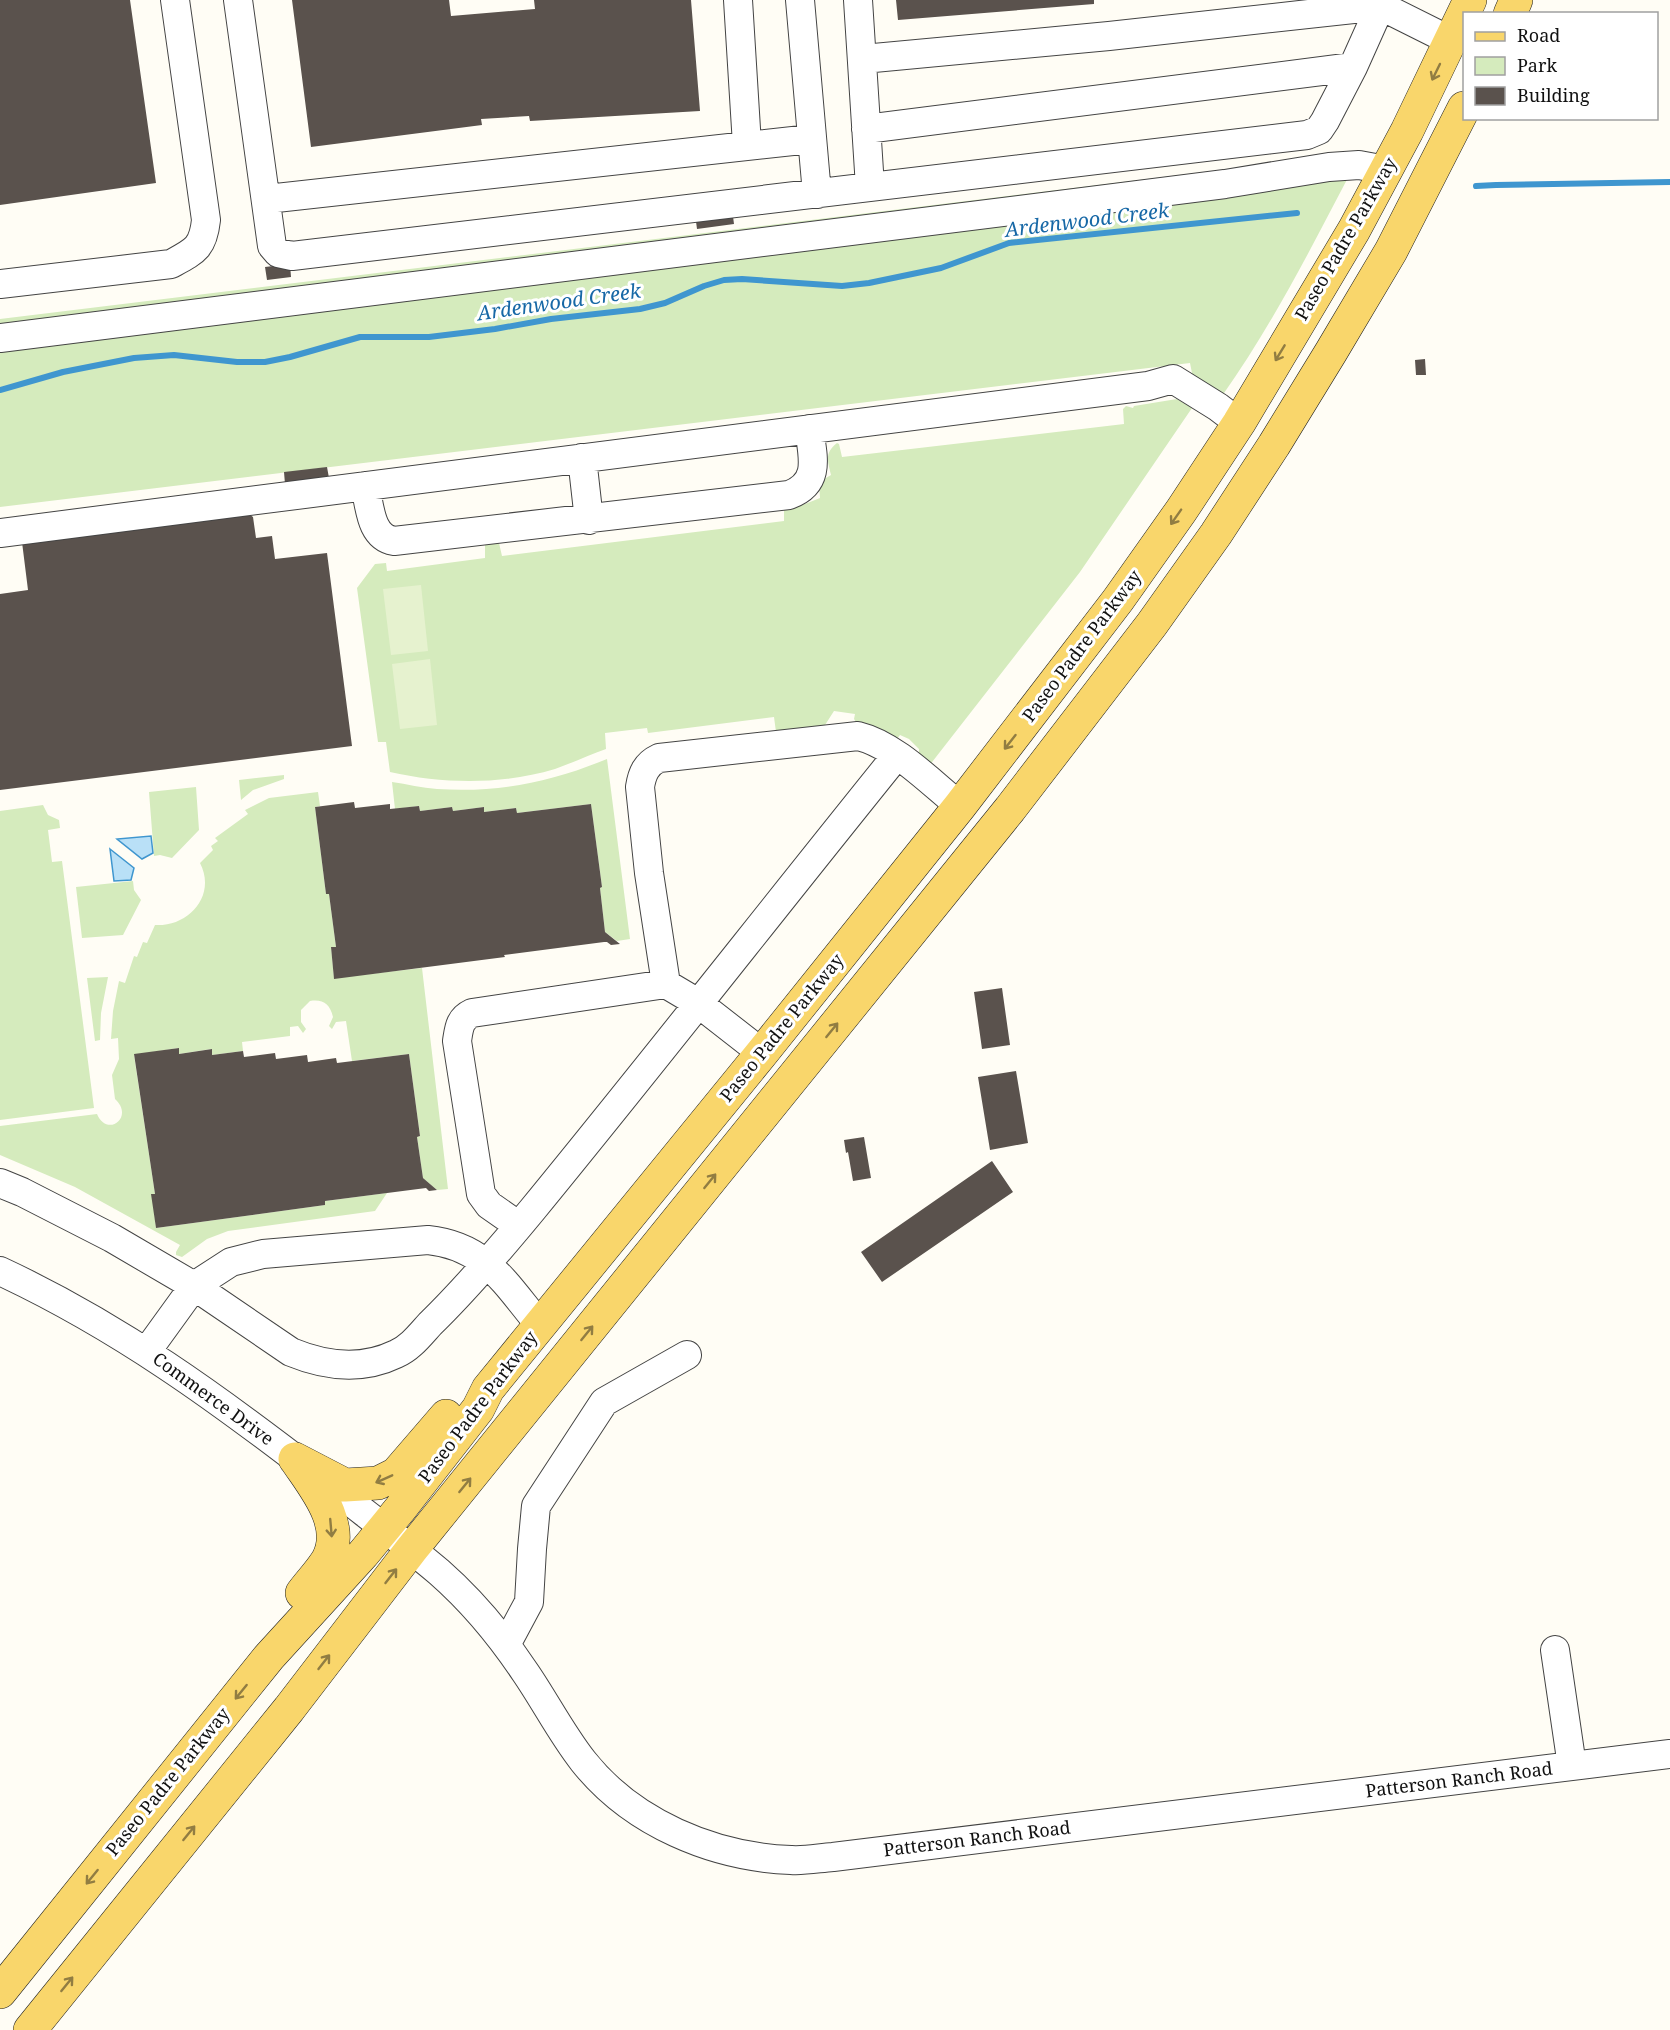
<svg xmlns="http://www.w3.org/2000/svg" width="1670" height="2030" font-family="'Noto Serif',serif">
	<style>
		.green { fill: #d5ebbd }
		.pitch { fill: #e6f2cf }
		.water { fill: #b9e0f7; stroke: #3f96cf; stroke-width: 1.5 }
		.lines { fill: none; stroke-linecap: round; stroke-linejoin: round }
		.stream { stroke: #3f96cf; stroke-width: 6 }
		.building { fill: #5a524d }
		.minor-casing { stroke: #444; stroke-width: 30 }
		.major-casing { stroke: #222; stroke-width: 34 }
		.minor { stroke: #fff; stroke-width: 28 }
		.major { stroke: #f9d66b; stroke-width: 33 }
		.oneway { stroke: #917d42 }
		.labels { text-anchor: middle; stroke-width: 6; stroke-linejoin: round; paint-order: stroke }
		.street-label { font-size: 18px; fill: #111; stroke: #fff }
		.water-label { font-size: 20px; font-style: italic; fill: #1768a6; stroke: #fff }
	</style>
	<rect width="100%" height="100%" fill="#fffdf5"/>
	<path class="green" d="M 1361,153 C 1317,236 1276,320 1222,396 L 1193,378 L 1190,363 L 0,507 L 0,319 Z
		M 1177,399 L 1192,408 L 1080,572 L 929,766 L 919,755 L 919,749 L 909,739 L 900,735 L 897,739 L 858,725 L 854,719 L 855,714 L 834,711 L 825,725 L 776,732 L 774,717 L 648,733 L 647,728 L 605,733 L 606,749 C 589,755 572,763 555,769 C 502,785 443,784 390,772 L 386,742 L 378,742 L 357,588 L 375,564 L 386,563 L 387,571 L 485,558 L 485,543 L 499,543 L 502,556 L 784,521 L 784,507 L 805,504 L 820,498 L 819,482 L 831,475 C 828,462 824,453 837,443 L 839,444 L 842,457 L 1124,424 L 1123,409 L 1126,406 L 1133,408 L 1134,406 Z
		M 607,759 L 630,939 L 617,941 L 605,932 L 600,888 L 602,887 L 591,804 L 517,813 L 516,808 L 484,812 L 484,807 L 453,811 L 452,807 L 420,811 L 419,806 L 395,809 L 392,782 C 407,784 422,788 437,789 C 499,793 551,782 607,759 Z
		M 284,775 L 284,779 L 253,790 L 241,800 L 239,780 Z
		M 196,787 L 199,830 L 172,858 L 160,855 L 154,856 L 149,792 Z
		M 318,792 L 320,806 L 315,807 L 326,894 L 329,894 L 336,947 L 331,947 L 334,978 L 422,968 L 448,1189 L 437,1190 L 423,1178 L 417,1137 L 420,1136 L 409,1054 L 352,1061 L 346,1021 L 336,1022 L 332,1029 L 329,1026 L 333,1017 C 330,1004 323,999 310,1001 L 301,1010 L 301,1022 L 306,1029 L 303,1033 L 298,1026 L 290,1027 L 290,1036 L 242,1042 L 243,1051 L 212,1055 L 211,1049 L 179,1054 L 178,1048 L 134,1055 L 155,1194 L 152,1194 L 156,1228 L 325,1205 L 325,1201 L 387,1193 L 375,1211 L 228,1231 L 207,1239 L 182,1257 L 176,1255 L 176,1252 L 180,1245 L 75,1187 L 0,1155 L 0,1126 L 97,1114 C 107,1138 135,1117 115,1099 L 112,1075 L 119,1059 L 118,1038 L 111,1039 L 113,1011 L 119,981 L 125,983 L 134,956 L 137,957 L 143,942 L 147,943 L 155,925 C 188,927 217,896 200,863 L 213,850 L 211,846 L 218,841 L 215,838 L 248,814 L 245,810 L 269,798 Z
		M 43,805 L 48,815 L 59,820 L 60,828 L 48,830 L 52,862 L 62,861 L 94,1108 L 0,1120 L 0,811 Z
		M 133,881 L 134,890 L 141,900 L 123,935 L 82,938 L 76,887 Z
		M 108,977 L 101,1013 L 100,1040 L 95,1041 L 87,978 Z"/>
	<path class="pitch" d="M 421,585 L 428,651 L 391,655 L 383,589 Z
		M 430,659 L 437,725 L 400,729 L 392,664 Z"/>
	<path class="water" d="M 151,836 L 153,853 L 142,859 L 117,839 Z
		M 110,849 L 134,868 L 131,880 L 114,881 Z"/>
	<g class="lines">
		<path class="stream" d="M 1476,186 L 1496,185 L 1670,182
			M 0,390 L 63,372 L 134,358 L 174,355 L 237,362 L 265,362 L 290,357 L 360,337 L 429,337 L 495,329 L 551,319 L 640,309 L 665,303 L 704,286 L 724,280 L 742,279 L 842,286 L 869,283 L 941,268 L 1009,243 L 1297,213"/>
	</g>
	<path class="building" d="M 0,0 L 130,0 L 156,183 L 0,205 Z
		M 292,0 L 449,0 L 451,16 L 535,9 L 534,0 L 691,0 L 700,111 L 530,121 L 529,116 L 481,119 L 482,125 L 311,147 Z
		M 896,0 L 1094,0 L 1094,4 L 898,20 Z
		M 732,209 L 734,224 L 697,229 L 695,214 Z
		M 290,264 L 291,277 L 267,280 L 265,267 Z
		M 1425,359 L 1426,375 L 1416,375 L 1415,360 Z
		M 327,467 L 329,478 L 285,484 L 284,472 Z
		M 249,514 L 253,517 L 256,538 L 272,536 L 275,559 L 327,553 L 352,746 L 0,790 L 0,594 L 28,590 L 22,542 Z
		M 354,802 L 355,808 L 390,804 L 390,809 L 419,806 L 420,811 L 452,807 L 453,811 L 484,807 L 484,812 L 516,808 L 517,813 L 591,804 L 602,887 L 600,888 L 605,932 L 620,944 L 611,945 L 607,942 L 604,942 L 504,955 L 505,957 L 334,979 L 331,947 L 336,947 L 329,894 L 326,894 L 315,807 Z
		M 1002,988 L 1010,1045 L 982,1049 L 974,992 Z
		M 179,1048 L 179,1054 L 212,1049 L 212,1055 L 243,1051 L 244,1057 L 275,1053 L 276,1059 L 307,1055 L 308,1062 L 336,1058 L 337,1063 L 409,1054 L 420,1136 L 417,1137 L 423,1178 L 437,1190 L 429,1191 L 426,1188 L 325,1201 L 325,1205 L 156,1228 L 151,1194 L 155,1194 L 134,1054 Z
		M 1016,1071 L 1028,1143 L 990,1150 L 978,1077 Z
		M 864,1137 L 871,1178 L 853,1181 L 848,1152 L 846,1153 L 844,1140 Z
		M 992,1161 L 1013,1192 L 882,1282 L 861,1252 Z"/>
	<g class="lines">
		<defs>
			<path id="minor" d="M 238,0 L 272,246 L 278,253 L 292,256 L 1307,135 L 1319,130 L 1325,121 L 1353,67 L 1383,0
				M 738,0 L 747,145
				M 800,0 L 817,194
				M 858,0 L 870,187
				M 863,59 L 1109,36 L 1381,6 L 1451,41
				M 866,129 L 1353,67
				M 267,199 L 811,139
				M 0,284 L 171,264 C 195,251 203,248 206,220 L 175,0
				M 0,338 L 1225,184 L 1329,167 L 1359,165 L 1386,170
				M 582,458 L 589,520
				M 365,486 C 370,506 370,537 394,541 L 789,495 C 821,483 813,457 809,429
				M 0,533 L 1148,386 L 1173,379 L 1218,407 L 1239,423
				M 666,984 L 649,873 L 640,787 C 642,774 646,764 659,758 L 858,736 C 895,745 931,783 960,806
				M 0,1183 L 22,1192 L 112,1238 L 194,1286 L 291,1352 C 325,1366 361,1371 396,1354 C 410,1348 420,1335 430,1324 C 467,1288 500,1249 533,1209 C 656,1059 775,906 897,755
				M 519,1226 L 489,1205 L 481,1194 L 457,1041 C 459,1029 459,1019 472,1013 L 666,984 L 698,1003 L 762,1053
				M 0,1271 C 118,1326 217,1398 319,1477 C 359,1509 400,1539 439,1572 C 472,1601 501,1636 525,1672 C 545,1701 561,1733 583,1761 C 632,1823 713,1857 791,1860 C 805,1861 819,1858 833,1857 L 1670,1754
				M 147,1351 L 194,1286 L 231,1262 L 263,1254 L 428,1240 C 486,1246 506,1285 540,1325
				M 506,1645 L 529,1602 L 532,1549 L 536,1506 L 604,1402 L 687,1355
				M 1555,1650 L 1572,1766"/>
			<path id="major" d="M 1510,14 L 1516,0
				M 295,1459 L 345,1485 L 378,1483 L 396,1474 L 446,1416
				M 296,1460 C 314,1487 346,1524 328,1559 C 321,1571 310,1582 302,1593
				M 0,1992 L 269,1657 L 363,1554 L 400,1509 L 478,1409 L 488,1389 L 762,1053 L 960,806 L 1118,600 L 1181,511 L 1239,423 L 1354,230 L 1407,131 L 1470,0
				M 30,2030 L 289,1709 L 411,1550 L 1010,809 L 1152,624 L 1216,534 L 1274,445 L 1331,352 L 1391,251 L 1464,108"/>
		</defs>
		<use href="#minor" class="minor-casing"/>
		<use href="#major" class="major-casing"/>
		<use href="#minor" class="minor"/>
		<use href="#major" class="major"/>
	</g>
	<defs><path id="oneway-shaft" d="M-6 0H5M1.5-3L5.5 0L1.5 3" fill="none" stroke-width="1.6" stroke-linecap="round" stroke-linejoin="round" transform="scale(1.5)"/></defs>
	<g class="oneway">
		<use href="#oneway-shaft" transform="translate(1436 72) rotate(116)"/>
		<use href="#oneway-shaft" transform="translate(1280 353) rotate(121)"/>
		<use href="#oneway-shaft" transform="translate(1176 517) rotate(125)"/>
		<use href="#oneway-shaft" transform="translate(1010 742) rotate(128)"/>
		<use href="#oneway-shaft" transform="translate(832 1030) rotate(-51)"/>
		<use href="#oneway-shaft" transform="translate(710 1181) rotate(-51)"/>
		<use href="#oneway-shaft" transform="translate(587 1333) rotate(-51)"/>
		<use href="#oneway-shaft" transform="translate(384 1479) rotate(156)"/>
		<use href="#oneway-shaft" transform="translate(465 1485) rotate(-51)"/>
		<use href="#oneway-shaft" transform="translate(331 1528) rotate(85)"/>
		<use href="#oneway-shaft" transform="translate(391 1576) rotate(-52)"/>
		<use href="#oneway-shaft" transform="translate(324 1662) rotate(-52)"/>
		<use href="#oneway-shaft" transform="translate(241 1692) rotate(129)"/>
		<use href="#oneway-shaft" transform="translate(189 1833) rotate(-51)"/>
		<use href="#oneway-shaft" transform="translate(92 1877) rotate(129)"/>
		<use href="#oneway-shaft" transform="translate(67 1984) rotate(-51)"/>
	</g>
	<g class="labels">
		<g class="street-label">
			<text transform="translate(1346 239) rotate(-60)" y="6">Paseo Padre Parkway</text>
			<text transform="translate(1082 646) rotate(-53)" y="6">Paseo Padre Parkway</text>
			<text transform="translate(782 1028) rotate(-51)" y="6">Paseo Padre Parkway</text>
			<text transform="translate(213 1399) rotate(36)" y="6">Commerce Drive</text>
			<text transform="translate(478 1407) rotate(-53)" y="6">Paseo Padre Parkway</text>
			<text transform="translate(1459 1780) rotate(-7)" y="6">Patterson Ranch Road</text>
			<text transform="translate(168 1782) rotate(-51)" y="6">Paseo Padre Parkway</text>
			<text transform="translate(977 1839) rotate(-7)" y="6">Patterson Ranch Road</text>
		</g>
		<g class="water-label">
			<text transform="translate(1087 220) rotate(-7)" y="7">Ardenwood Creek</text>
			<text transform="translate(559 302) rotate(-8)" y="7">Ardenwood Creek</text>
		</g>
	</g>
	<rect x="1463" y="12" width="195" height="108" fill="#ffffff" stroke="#a0a0a0" stroke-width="1.5"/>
	<rect x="1475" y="32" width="30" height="9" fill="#f9d66b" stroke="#a0a0a0" stroke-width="1.5"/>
	<text x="1517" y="42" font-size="18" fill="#111111">Road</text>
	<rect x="1475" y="57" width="30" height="18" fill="#d5ebbd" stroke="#a0a0a0" stroke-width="1.5"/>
	<text x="1517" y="72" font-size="18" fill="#111111">Park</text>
	<rect x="1475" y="87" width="30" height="18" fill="#5a524d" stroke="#a0a0a0" stroke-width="1.5"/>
	<text x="1517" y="102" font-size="18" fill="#111111">Building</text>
</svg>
